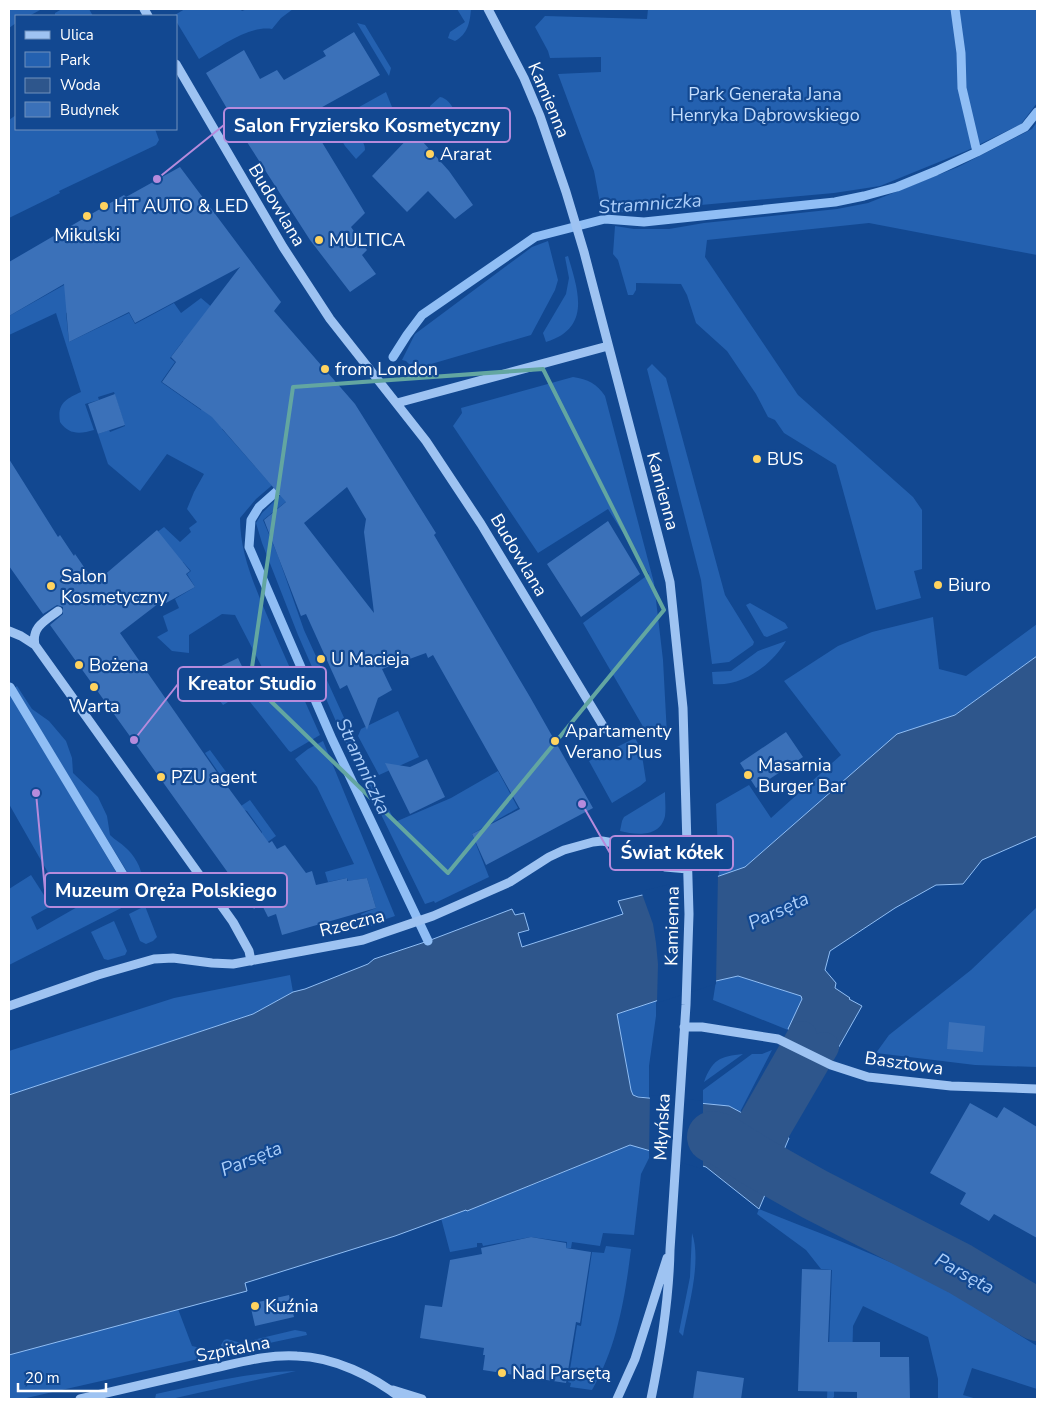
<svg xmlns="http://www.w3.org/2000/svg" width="1046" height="1408" font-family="'Nunito Sans',sans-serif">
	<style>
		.green { fill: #2461b0 }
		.water { fill: #2e568c; stroke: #90bef5 }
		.pier { fill: #124891 }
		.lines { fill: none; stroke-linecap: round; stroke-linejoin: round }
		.stream { stroke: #90bef5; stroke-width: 9 }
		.canal { stroke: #2e568c; stroke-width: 30 }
		.river { stroke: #2e568c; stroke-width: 52 }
		.building { fill: #3b71b9; fill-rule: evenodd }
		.minor { stroke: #9ec3f2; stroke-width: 9 }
		.marked { fill: none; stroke: #63a6a1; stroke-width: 4; stroke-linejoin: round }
		.poi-dot { fill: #ffd35f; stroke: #124891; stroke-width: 2 }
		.labels { text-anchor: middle; stroke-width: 4.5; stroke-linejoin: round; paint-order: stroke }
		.park-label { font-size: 18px; fill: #c5defd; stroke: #124891 }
		.street-label { font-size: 18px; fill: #fff; stroke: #124891 }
		.poi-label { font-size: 18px; fill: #fff; stroke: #124891; text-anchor: start }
		.water-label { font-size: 19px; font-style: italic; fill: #aacdf9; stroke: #124891 }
		.leader { fill: none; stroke: #b68bdc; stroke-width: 2 }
		.callout-dot { fill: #b68bdc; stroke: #124891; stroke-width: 2 }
		.callout { fill: #124891; stroke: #b68bdc; stroke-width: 2 }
		.callout-label { font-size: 19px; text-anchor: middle; font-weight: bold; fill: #fff }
	</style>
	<rect width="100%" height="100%" fill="#124891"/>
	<path class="green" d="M 9,9 L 42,9 L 29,16 L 16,16 L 16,23 L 9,28 Z
		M 62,9 L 89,9 L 93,16 L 55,16 L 55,13 Z
		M 185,9 L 240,9 L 242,11 L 247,9 L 293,9 L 281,18 L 272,29 C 249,25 219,48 199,59 L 176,21 L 176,16 L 173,16 Z
		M 457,9 L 471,9 C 470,22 468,34 455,41 L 448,38 L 450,32 L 465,22 Z
		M 648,9 L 1037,9 L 1037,103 L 1021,124 L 966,151 L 880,186 L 834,193 L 602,214 L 594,171 L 558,74 L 601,72 L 601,57 L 550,58 L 548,51 L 535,27 L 545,16 L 647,19 Z
		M 357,23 L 365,25 L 391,68 L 389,76 Z
		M 386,92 L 392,107 L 383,117 L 374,108 L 352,131 C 358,137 365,141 365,150 L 356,159 L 345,146 L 338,134 L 331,137 L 325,126 Z
		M 440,97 C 453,99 459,121 460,132 L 454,137 C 442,133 430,119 430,106 Z
		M 16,115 L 16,129 L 155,129 L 159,140 L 156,145 L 59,191 L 60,193 L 9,218 L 9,120 Z
		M 1037,122 L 1037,255 L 869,223 L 707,240 L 705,257 L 798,395 L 913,497 L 922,510 L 922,569 L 914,571 L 921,598 L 876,610 L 836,465 L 784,433 L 775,420 L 768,417 L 756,394 L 727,351 L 696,323 L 687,295 L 681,284 L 636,283 L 636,290 L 633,295 L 628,295 L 618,260 L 613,254 L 615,226 L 634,229 L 669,229 L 704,223 L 837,209 L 868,203 L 958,167 L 1032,129 Z
		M 548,241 L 558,280 L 555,290 L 531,335 L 414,369 L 406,361 L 402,360 L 415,334 L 532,247 Z
		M 568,256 C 578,290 592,328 546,342 L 543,333 L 566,294 L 569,278 L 565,257 Z
		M 89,271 L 106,292 L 66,313 L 69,342 L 129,313 L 135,324 L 174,303 L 181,313 L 201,298 L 214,309 L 188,345 L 183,341 L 170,358 L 175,362 L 161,382 L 201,410 L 235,364 L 256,388 L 222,429 L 268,481 L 284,475 L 256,499 L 240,518 C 240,552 253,582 266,613 C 283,654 302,694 320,735 L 291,752 L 289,751 L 243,693 L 223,705 L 216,696 L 224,690 L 227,694 L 250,683 L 249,680 L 265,673 L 235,615 L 222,614 L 189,635 L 189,653 L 172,651 L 157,637 L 168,631 L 163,616 L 179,608 L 175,599 L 195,587 L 187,574 L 191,571 L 183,562 L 177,566 L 152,536 L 164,527 L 180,542 L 191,532 L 189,528 L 197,522 L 187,509 L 194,492 L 204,474 L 167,454 L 140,491 L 108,464 L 98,434 L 109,430 L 110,432 L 125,426 L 114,392 L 98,397 L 99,400 L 85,404 L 94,430 C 80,434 69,435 60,422 C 57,403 66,399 81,392 L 56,313 L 9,335 L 9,316 Z
		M 652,364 L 666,378 L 725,595 L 754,642 L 753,645 L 729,662 L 712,664 L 701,580 L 647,369 Z
		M 573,377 C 588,379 597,384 605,396 L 654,583 L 663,660 L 667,735 L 650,734 L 645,730 L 583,623 L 649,574 L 608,509 L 538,553 L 453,426 L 462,413 L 461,408 Z
		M 295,481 L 302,489 L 263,520 L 278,556 L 304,630 L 346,722 L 338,726 L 298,635 L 262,543 L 256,523 L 262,513 Z
		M 750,603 L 785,623 L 788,628 L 767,637 L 764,636 L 746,605 Z
		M 933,617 L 939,669 L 966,676 L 1037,624 L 1037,656 L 955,715 L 897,735 L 745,867 L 719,876 L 716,804 L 749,785 L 771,818 L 841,755 L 784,681 L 838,646 L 872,632 Z
		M 786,641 C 772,665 742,687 713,684 L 712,672 L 731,671 L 758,651 Z
		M 17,686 L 32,709 L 49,721 L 66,741 L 72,758 L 73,773 L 98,797 L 107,816 L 110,835 C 115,840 121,843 126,848 C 137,857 150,882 136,893 L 139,899 L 9,965 L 9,889 L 31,875 L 51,906 L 31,917 L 37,930 L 86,902 L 80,890 L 63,899 L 9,804 L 9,692 L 125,887 L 134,883 L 14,688 Z
		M 398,711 L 419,757 L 379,775 L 358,736 L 361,729 Z
		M 347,730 L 349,734 L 351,733 L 395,822 L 451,798 L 498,771 L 518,808 L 472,834 L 489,877 L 435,903 L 434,901 L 425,904 L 341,733 Z
		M 635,738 L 641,749 L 646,781 L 640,786 L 612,803 L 589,761 Z
		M 323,741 L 395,916 L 380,921 L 380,923 L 364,928 L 361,914 L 376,908 L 367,878 L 348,881 L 347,878 L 328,882 L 325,872 L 354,864 L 317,787 L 295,759 L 308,749 Z
		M 210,750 L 232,780 L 223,788 L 222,786 L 223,779 L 205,753 Z
		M 665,792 C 665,799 666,809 665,816 C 660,838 636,835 620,831 L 622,821 L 624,817 Z
		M 250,800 L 276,836 L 265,844 L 261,838 L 262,832 L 247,811 L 238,808 Z
		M 145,906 L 157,937 L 153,941 L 146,944 L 140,941 L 129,914 Z
		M 1037,907 L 1037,1067 L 975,1065 L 876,1053 L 889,1035 L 971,970 Z
		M 114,921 L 127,951 L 125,955 L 108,960 L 104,959 L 91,932 Z
		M 290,975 L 293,992 L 253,1014 L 9,1095 L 9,1051 L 174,998 Z
		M 738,976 L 801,996 L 802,999 L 788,1030 L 713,1000 L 716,981 Z
		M 656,1000 L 656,1016 L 649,1066 L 649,1098 L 633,1095 L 631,1090 L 617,1014 Z
		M 772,1050 L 740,1112 L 729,1106 L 703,1104 L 703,1090 L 752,1054 L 762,1054 Z
		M 743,1054 L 704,1082 C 712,1060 720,1056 743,1054 Z
		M 630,1144 L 649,1150 L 649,1158 L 641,1174 L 634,1235 L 603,1233 L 600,1246 L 572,1242 L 571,1248 L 566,1248 L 567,1242 L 531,1237 L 483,1246 L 482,1243 L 477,1243 L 477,1247 L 450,1252 L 441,1218 L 538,1183 Z
		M 759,1209 C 814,1231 869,1251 922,1277 C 962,1297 999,1323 1037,1346 L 1037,1389 L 972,1368 L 963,1395 L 977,1399 L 938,1399 L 938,1379 L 928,1337 L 863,1306 L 853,1326 L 852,1368 L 834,1368 L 834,1397 L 832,1399 L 827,1399 L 832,1270 L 821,1269 L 806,1250 L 757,1214 Z
		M 692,1233 C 702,1262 688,1307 683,1336 L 679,1332 L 690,1277 Z
		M 606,1246 L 631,1249 C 625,1298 617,1347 592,1390 L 570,1387 L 571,1383 L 568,1382 L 577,1325 L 581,1326 L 592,1252 L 604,1253 Z
		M 178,1309 L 192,1346 L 205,1349 L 207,1357 L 22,1399 L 9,1399 L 9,1355 Z
		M 295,1330 L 306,1332 L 307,1335 L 223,1353 L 221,1345 L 224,1340 L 227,1339 L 241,1343 Z
		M 296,1371 L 171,1399 L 155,1399 L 156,1394 C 202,1384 248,1372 296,1371 Z"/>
	<path class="water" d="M 1037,656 L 1037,836 L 982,860 L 963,884 L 936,885 L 895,908 L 830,951 L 825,970 L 836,983 L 835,988 L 850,998 L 849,999 L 862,1006 L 836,1052 L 788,1029 L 802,999 L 801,996 L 738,976 L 716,981 L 617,1014 L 631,1090 L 633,1095 L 638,1097 L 729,1106 L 789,1138 L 759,1209 L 706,1167 L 630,1145 L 467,1211 L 466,1210 L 395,1236 L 245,1283 L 247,1291 L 9,1355 L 9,1095 L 253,1014 L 293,992 L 305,989 L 368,964 L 374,959 L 428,941 L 512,909 L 515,915 L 524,913 L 529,930 L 518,933 L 522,947 L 623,914 L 618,901 L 719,876 L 745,867 L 897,734 L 955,715 Z"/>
	<path class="pier" d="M 718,873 L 716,984 L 657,1003 L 658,964 L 656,943 L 653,924 L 641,891 Z
		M 650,1095 L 703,1101 L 703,1169 L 649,1153 Z"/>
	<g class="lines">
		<path class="stream" d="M 955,9 L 961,53 L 962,88 L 977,152
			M 393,357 L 407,335 L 422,315 L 535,237 L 605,219 L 644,222 L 835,202 L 864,196 L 897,187 L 936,171 L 977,152 L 1025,127 L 1037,112
			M 286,483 L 259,507 L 251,520 L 249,547 L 332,739 L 428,941
			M 10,687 L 130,886"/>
		<path class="canal" d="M 754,1120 L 802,1036
			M 775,1131 L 824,1047"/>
		<path class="river" d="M 713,1137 L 720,1139 L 759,1163 L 814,1194 L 960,1269 L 1037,1315"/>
	</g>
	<path class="building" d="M 354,32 L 380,75 L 306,116 L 365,213 L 351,227 L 367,250 L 362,255 L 376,274 L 350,292 L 310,240 L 245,139 L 206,73 L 244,50 L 260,79 L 277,70 L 284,80 L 326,56 L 323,51 Z
		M 414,132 L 449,171 L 473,205 L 455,219 L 428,191 L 407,212 L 372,176 Z
		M 180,167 L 281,302 L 274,311 L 355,404 L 436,533 L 434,535 L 530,697 L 593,808 L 486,865 L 472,834 L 520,809 L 433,655 L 428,658 L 426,653 L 382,669 L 392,690 L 378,698 L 367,730 L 347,685 L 340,689 L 306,614 L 301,616 L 264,520 L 286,502 L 212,417 L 162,382 L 176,362 L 171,357 L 240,267 L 135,323 L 129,312 L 69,342 L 64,284 L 9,316 L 9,262 L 124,195 L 126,197 ZM 347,487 L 366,519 L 364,532 L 374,613 L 304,523 Z
		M 115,394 L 125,425 L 98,434 L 88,404 Z
		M 9,459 L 58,537 L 60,535 L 74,556 L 75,554 L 95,583 L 157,530 L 190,571 L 186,574 L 195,587 L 166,603 L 163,600 L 120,633 L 216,771 L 269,843 L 272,841 L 277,849 L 285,845 L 306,873 L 312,871 L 316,885 L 347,878 L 347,881 L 367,878 L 376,908 L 282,935 L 276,914 L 268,917 L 261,903 L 254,909 L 50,625 L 63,614 L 63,607 L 57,605 L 43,614 L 9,566 Z
		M 608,521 L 640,574 L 581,617 L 547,564 Z
		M 238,658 L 250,683 L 227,694 L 215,669 Z
		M 786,732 L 803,757 L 756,788 L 740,763 Z
		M 427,759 L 445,797 L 410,814 L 385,763 L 410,767 Z
		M 949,1022 L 985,1026 L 983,1052 L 947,1049 Z
		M 970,1103 L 997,1118 L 1004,1107 L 1037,1127 L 1037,1238 L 994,1214 L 989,1221 L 960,1204 L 966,1193 L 930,1173 Z
		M 531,1237 L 566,1243 L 566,1248 L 591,1252 L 580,1323 L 576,1322 L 566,1383 L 483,1370 L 485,1355 L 483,1355 L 484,1348 L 420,1338 L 425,1305 L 442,1307 L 450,1260 L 482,1254 L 481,1248 Z
		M 802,1269 L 831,1270 L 828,1342 L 880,1342 L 880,1357 L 909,1357 L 910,1399 L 857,1399 L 857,1392 L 798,1391 Z
		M 289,1295 L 294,1317 L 255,1326 L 250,1304 Z
		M 697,1371 L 744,1378 L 741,1399 L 693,1399 Z"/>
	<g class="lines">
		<path class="minor" d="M 144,9 L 148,16
			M 488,9 L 524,78 L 540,116 L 566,192 L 584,252 L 660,543 L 670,582 L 683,708 L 689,914 L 686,1005 L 670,1250 C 669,1301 661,1350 651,1399
			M 176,64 L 283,247 L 330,319 L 426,441 L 481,524 L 605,729
			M 397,403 L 608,346
			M 58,611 C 46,620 31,627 35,645 L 233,922 L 249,951 L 251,961
			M 9,631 L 21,636 L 35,645
			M 9,1006 L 98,975 L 154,959 L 173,958 L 212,963 L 233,964 L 363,940 L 383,933 L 433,916 L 483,894 L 510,882 L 549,857 L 564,850 L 593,842 L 602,841 L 620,844 L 644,854 L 665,867 L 688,869
			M 684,1027 L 702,1027 L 778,1039 L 831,1065 L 868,1077 L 951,1086 L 1037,1089
			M 393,1390 L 422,1399
			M 80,1399 C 123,1389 167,1379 210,1369 C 238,1363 268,1354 297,1356 C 334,1357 373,1376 402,1399
			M 617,1399 L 635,1359 L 667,1258"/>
	</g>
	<path class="marked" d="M 543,369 L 664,610 L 448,873 L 250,681 L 293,387 Z"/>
	<g class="poi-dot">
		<circle cx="430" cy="154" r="5"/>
		<circle cx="104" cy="206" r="5"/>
		<circle cx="87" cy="216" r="5"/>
		<circle cx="319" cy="240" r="5"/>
		<circle cx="325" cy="369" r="5"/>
		<circle cx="757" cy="459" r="5"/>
		<circle cx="938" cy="585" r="5"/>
		<circle cx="51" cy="586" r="5"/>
		<circle cx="321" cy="659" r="5"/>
		<circle cx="79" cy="665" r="5"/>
		<circle cx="94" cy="687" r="5"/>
		<circle cx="555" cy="741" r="5"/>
		<circle cx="748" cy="775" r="5"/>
		<circle cx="161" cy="777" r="5"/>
		<circle cx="255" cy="1306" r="5"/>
		<circle cx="502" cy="1373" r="5"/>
	</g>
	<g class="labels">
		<g class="park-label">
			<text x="765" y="100">Park Generała Jana<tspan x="765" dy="21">Henryka Dąbrowskiego</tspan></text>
		</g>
		<g class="street-label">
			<text transform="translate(549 100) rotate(67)" y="6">Kamienna</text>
			<text transform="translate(277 205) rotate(59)" y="6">Budowlana</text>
			<text transform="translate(663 491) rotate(75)" y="6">Kamienna</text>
			<text transform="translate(519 555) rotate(59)" y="6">Budowlana</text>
			<text transform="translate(352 923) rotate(-14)" y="6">Rzeczna</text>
			<text transform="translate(672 926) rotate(-89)" y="6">Kamienna</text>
			<text transform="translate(904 1063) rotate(8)" y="6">Basztowa</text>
			<text transform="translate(662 1127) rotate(-87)" y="6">Młyńska</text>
			<text transform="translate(233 1349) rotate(-11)" y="6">Szpitalna</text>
		</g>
		<g class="poi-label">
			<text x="440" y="160">Ararat</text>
			<text x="114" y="212">HT AUTO &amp; LED</text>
			<text x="87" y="241" text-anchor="middle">Mikulski</text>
			<text x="329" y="246">MULTICA</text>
			<text x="335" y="375">from London</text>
			<text x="767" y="465">BUS</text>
			<text x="61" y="582">Salon<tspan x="61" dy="21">Kosmetyczny</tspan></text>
			<text x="948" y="591">Biuro</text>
			<text x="331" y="665">U Macieja</text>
			<text x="89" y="671">Bożena</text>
			<text x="94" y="712" text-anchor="middle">Warta</text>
			<text x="565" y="737">Apartamenty<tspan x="565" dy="21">Verano Plus</tspan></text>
			<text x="758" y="771">Masarnia<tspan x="758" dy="21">Burger Bar</tspan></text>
			<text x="171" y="783">PZU agent</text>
			<text x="265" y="1312">Kuźnia</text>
			<text x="512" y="1379">Nad Parsętą</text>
		</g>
		<g class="water-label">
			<text transform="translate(650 203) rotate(-4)" y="7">Stramniczka</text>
			<text transform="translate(364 766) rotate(65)" y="7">Stramniczka</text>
			<text transform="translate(778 910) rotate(-25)" y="7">Parsęta</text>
			<text transform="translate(251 1158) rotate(-22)" y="7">Parsęta</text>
			<text transform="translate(965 1273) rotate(29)" y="7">Parsęta</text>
		</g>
	</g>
	<path class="leader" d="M157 179L224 125M134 740L178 684M582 804L610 853M36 793L45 890"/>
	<g class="callout-dot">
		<circle cx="157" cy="179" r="5"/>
		<circle cx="134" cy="740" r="5"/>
		<circle cx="582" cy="804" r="5"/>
		<circle cx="36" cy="793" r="5"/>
	</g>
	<g class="callout">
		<rect x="224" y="108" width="286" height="34" rx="5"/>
		<rect x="178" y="667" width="148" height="34" rx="5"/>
		<rect x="610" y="836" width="123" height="34" rx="5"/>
		<rect x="45" y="873" width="242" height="34" rx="5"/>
	</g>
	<g class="callout-label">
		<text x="367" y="132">Salon Fryziersko Kosmetyczny</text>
		<text x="252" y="690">Kreator Studio</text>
		<text x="672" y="859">Świat kółek</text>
		<text x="166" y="897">Muzeum Oręża Polskiego</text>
	</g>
	<rect width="1046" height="1408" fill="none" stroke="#ffffff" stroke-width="20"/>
	<rect x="15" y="15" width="162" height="115" fill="#124891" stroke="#7191bd"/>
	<rect x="25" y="31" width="25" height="8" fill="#9ec3f2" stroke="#7191bd"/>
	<text x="60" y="40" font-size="15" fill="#ffffff">Ulica</text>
	<rect x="25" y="52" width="25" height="15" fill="#2461b0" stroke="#7191bd"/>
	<text x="60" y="65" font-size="15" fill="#ffffff">Park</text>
	<rect x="25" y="78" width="25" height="15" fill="#2e568c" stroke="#7191bd"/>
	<text x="60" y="90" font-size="15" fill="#ffffff">Woda</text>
	<rect x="25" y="102" width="25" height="15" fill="#3b71b9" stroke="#7191bd"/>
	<text x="60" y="115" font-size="15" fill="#ffffff">Budynek</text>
	<path d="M18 1383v8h88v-8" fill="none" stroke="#ffffff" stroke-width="2.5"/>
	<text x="25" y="1383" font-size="15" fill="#ffffff" stroke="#124891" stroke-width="4" paint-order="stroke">20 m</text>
</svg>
